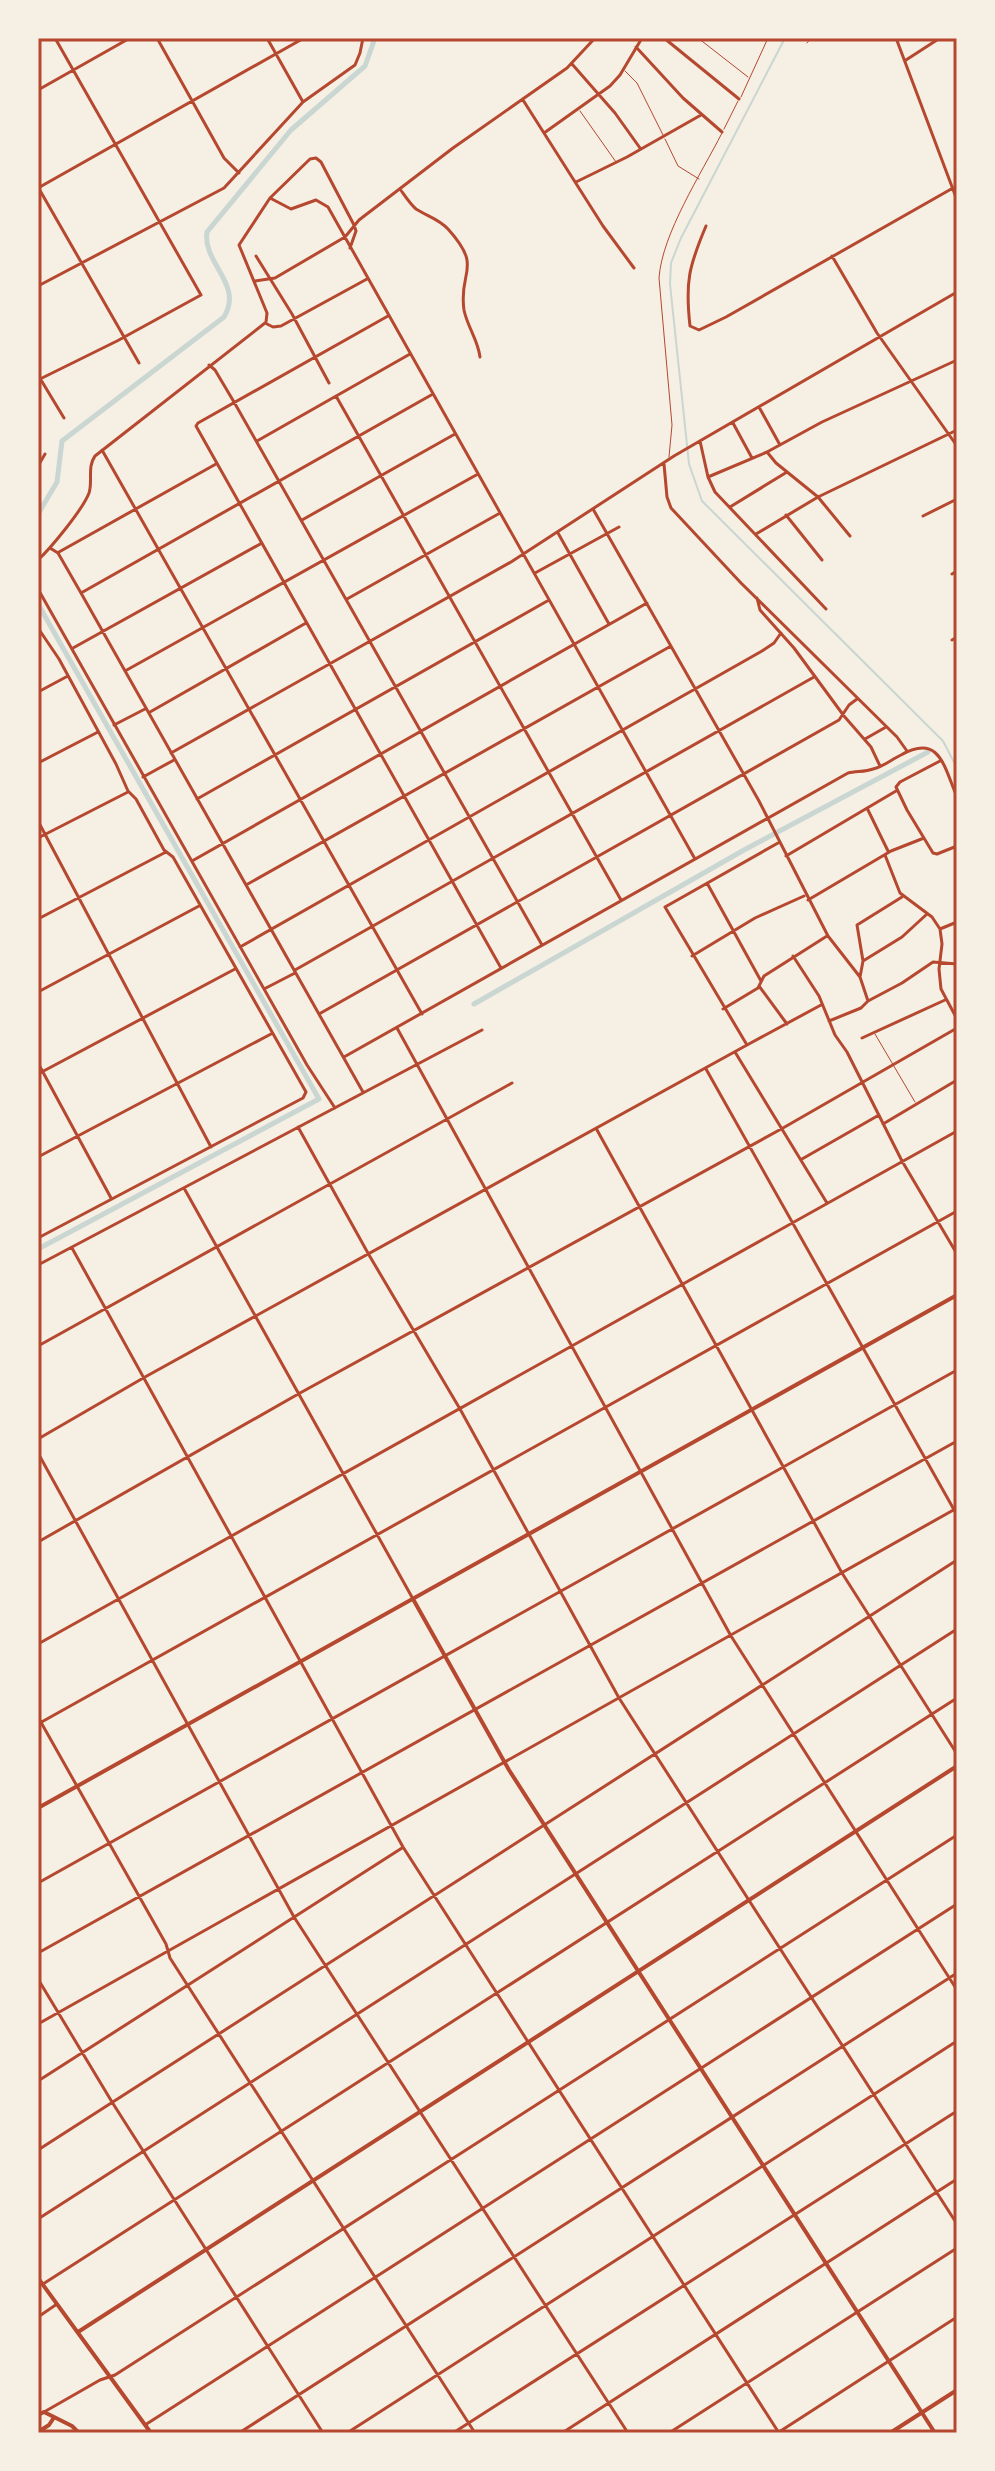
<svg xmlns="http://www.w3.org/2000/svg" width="995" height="2471" font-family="'Public Sans',sans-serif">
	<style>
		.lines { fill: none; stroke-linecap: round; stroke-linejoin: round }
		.stream { stroke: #c9d6d2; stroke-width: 2 }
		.canal { stroke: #c9d6d2; stroke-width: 5 }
		.service { stroke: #b5482f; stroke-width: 1 }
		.minor { stroke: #b5482f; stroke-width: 3 }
		.tertiary { stroke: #b5482f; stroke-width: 4 }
		.secondary { stroke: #b5482f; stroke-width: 4 }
		.neatline { fill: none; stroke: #b5482f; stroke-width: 3 }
	</style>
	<rect width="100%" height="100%" fill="#f6efe4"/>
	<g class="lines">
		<path class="stream" d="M 785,38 L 681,238 L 671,263 L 670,284 L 689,464 L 702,501 L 943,741 L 957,768"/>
		<path class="canal" d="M 38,514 L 57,482 L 62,441 L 224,317 C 244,284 202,263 207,232 L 291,130 L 365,66 L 375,38
			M 38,604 L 319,1099 L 38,1249
			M 474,1004 L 744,850 L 928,752"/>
		<path class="service" d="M 698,38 L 748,77
			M 807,43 L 811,38
			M 625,71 L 637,83 L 663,135
			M 741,97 L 768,38
			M 580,111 L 616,162
			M 724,129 L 738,101
			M 665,139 L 678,166 L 699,179
			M 669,457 L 672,425 L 659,278 C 662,234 701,174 722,133
			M 875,1034 L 915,1102"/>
		<path class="minor" d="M 157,38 L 224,158 L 239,173
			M 267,38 L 303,102
			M 664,38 L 739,99
			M 896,38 L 957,200
			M 636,47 L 683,98 L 722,132
			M 906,60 L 940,38
			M 572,64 L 615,113 L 640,148
			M 38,90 L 130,38
			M 523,100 L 603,226 L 634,268
			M 544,133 L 610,86 L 620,75 L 642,38
			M 576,182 L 627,157 L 701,115
			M 38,187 L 139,363
			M 38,188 L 304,38
			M 400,189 C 405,196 410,204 416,209 C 427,216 439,219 448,229 C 484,269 458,270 464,310 C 467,326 478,340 480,357
			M 270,198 L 291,209 L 316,200 L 328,207 L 695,859
			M 706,226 C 689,266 685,282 690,326 L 699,330 L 726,317 L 953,188
			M 256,256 L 292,314 L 329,383
			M 832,256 L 877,333 L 957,446
			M 255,281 L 275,278 L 345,237 L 359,220 L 453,148 L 567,68 L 595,38
			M 38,286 L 224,188 L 303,102 L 355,65 L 360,53 L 363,38
			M 388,316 L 198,423 L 196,426 L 501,968
			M 266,322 L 267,313 L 239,245 L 270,198 L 310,159 L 316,158 L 321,162 L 354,225 L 356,231 L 350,248
			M 265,323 L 273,327 L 281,326 L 367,279
			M 209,365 L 215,370 L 234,402 L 542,945
			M 38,375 L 64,418
			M 38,380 L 117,341 L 201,295 L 55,38
			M 336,396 L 621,900
			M 759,407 L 780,445
			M 733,423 L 752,458
			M 257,441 L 410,354
			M 700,441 L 708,477 L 715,492 L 826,609
			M 102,450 L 422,1014
			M 767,452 L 776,463 L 818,497 L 850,536
			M 664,464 L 667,497 L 671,508 L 741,583 L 897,737 L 907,751
			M 38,466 L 45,454
			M 708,477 L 767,452 L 822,422 L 957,360
			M 730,507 L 787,472
			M 593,509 L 759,801 L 828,936 L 860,977
			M 786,515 L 822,560
			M 923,516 L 957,499
			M 302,520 L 455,434
			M 558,533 L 609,624
			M 756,534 L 818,497 L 957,430
			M 50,548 L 58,553 L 81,593 L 363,1092
			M 59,552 L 216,464
			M 38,560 C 51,548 83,509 89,493 C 93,481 87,467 95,456 L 265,323
			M 535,573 L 619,527
			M 952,574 L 957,571
			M 956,581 L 957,582
			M 38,589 L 307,1065 L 335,1108
			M 81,593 L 433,394
			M 757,598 L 760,610 L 794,648 L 844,716 L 871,747 L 880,766
			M 347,599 L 500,513
			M 38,628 L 59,659 L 116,764 L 128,791 L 136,799 L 164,850 L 173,857 L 306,1092 L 303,1098 L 38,1238
			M 952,640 L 957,637
			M 73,648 L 262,543
			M 125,671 L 478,474
			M 38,692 L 66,677
			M 150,712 L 306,623
			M 956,718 L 957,718
			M 114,725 L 145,709
			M 865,739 L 886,727
			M 171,753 L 511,562 L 674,456 L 957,292
			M 940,761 L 900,782 L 896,787 L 907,810 L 933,853 L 937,854 L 957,846
			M 38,763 L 98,732
			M 143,777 L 174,760
			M 197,799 L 549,600
			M 867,808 L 888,851
			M 38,821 L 211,1147
			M 38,838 L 128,792
			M 885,855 L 900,893 L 932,917 L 940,929 L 942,944 L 939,969 L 941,989 L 957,1019
			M 786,856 L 896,791
			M 192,861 L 647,603
			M 707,883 L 761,981
			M 246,885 L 671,646
			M 808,900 L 891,851 L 924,838
			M 38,919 L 166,852
			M 940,929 L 957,922
			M 240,947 L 762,651 L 774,643 L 781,633
			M 692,956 L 755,918 L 804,896
			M 793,956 L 819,996 L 835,1035 L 847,1052 L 902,1161 L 957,1254
			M 863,961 L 902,937 L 927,914
			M 295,970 L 814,677
			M 759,986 L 787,1024
			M 264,989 L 295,973
			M 38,992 L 199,906
			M 868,1001 L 860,977 L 863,961 L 857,925 L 902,897
			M 723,1009 L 758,988 L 764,976 L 827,936
			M 319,1014 L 839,720 L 849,705 L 857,699
			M 829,1021 L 861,1008 L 868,1001 L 902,983 L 933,962 L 957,964
			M 397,1028 L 731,1636 L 957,1990
			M 862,1038 L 945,1000
			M 747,1045 L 821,1005
			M 735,1052 L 827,1203
			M 344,1057 L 848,773 C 856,771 865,772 873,769 C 883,767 892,759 901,755 C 940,733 944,767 957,797
			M 38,1063 L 111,1198
			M 706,1069 L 957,1515
			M 38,1074 L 235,969
			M 883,1124 L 957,1080
			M 298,1127 L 369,1255 L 460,1409 L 619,1698 L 957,2224
			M 597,1130 L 842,1573 L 957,1754
			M 38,1157 L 271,1034
			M 802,1159 L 879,1115
			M 184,1188 L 413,1599
			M 72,1248 L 403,1847 L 779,2433
			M 38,1265 L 482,1030
			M 38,1346 L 512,1083
			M 38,1439 L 145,1377 L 747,1045 L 665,907 L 778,843
			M 38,1453 L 294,1917 L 628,2433
			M 38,1542 L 300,1393 L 783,1128 L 957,1028
			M 38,1644 L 957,1131
			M 38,1717 L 166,1944 L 170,1958 L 475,2433
			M 38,1724 L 957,1211
			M 38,1883 L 957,1370
			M 38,1953 L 957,1441
			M 38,1979 L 112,2102 L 323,2433
			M 38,2024 L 957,1508
			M 38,2081 L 402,1848
			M 38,2150 L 957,1560
			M 38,2219 L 957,1629
			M 43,2284 L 957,1698
			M 38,2317 L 57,2304
			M 44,2412 L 100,2380 L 115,2375 L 957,1835
			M 145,2425 L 957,1904
			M 779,2432 L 957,2317
			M 239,2433 L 957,1973
			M 347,2433 L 957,2041
			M 453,2433 L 957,2111
			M 562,2433 L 957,2179
			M 669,2433 L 957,2248"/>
		<path class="tertiary" d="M 413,1599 L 509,1770 L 935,2433
			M 78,2332 L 957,1766"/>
		<path class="secondary" d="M 38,1808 L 957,1295
			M 38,2278 L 151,2433
			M 38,2415 L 44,2412 L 72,2426 L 79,2433
			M 38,2432 L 49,2425 L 53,2419
			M 890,2433 L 957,2390"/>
	</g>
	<rect width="995" height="2471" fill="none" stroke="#f6efe4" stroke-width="80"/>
	<rect x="40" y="40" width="915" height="2391" class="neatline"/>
</svg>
